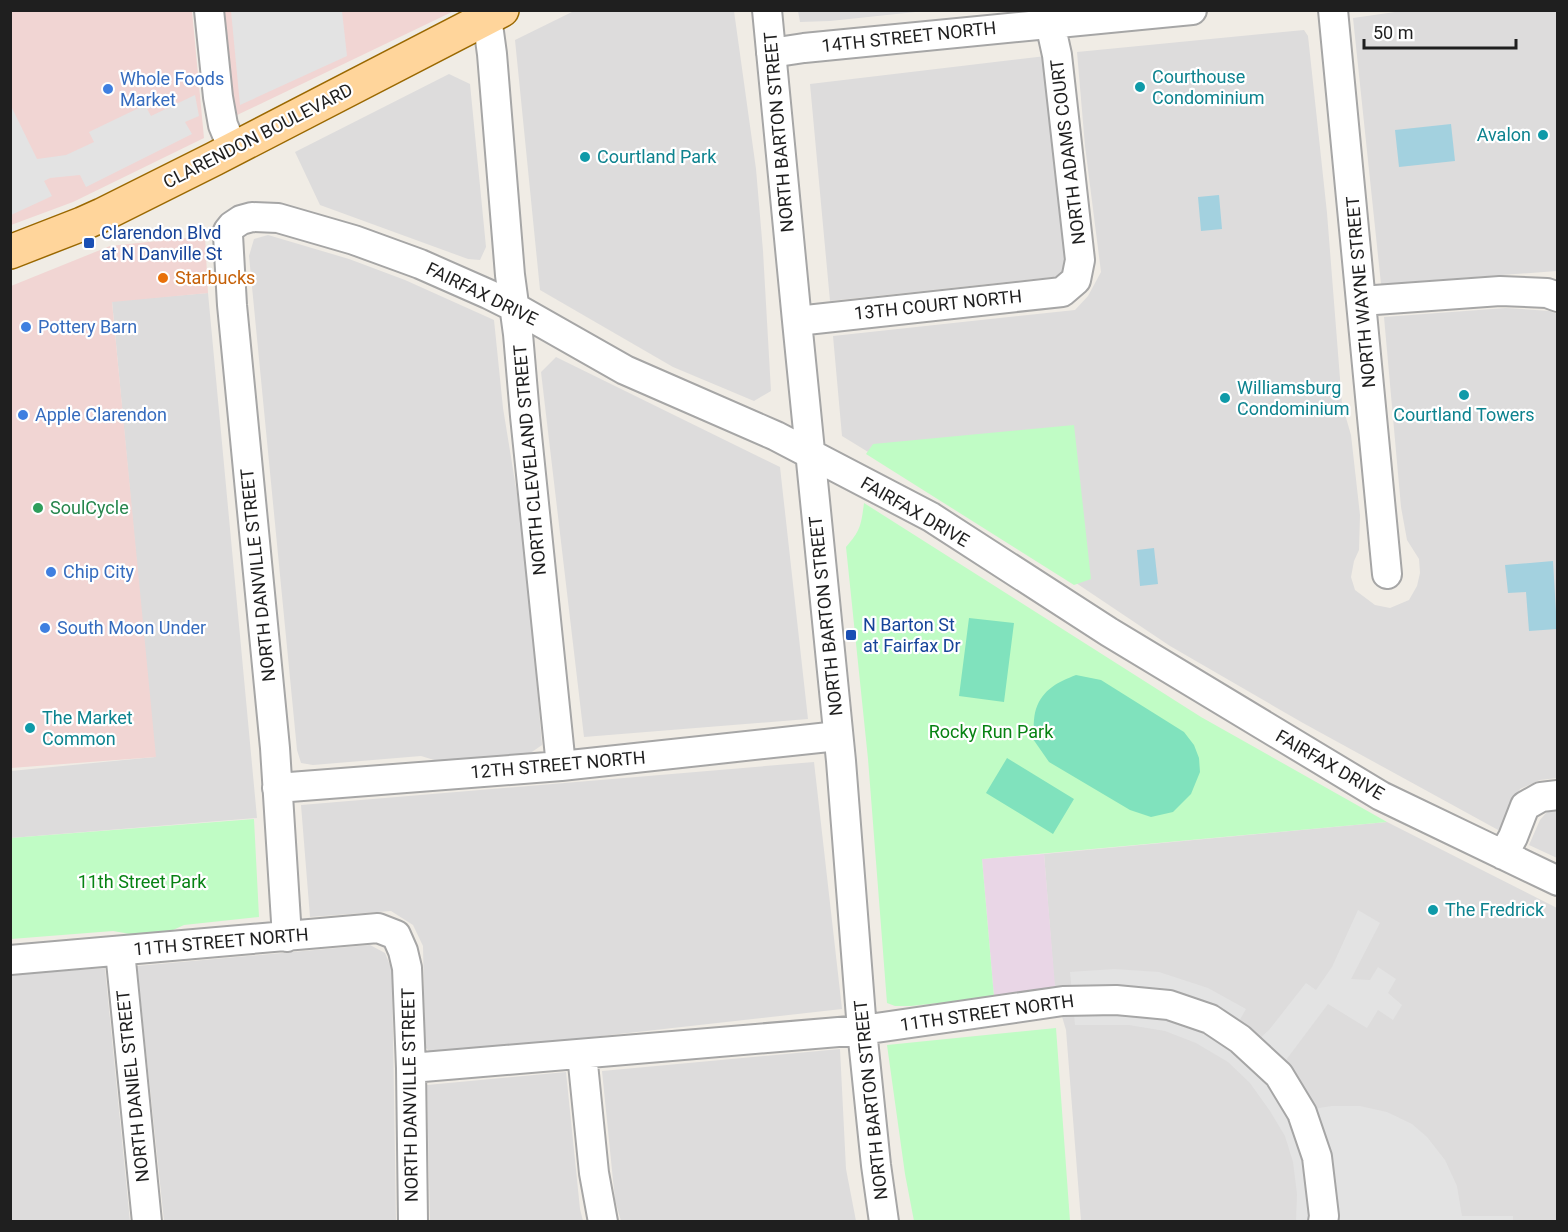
<svg xmlns="http://www.w3.org/2000/svg" width="1568" height="1232" font-family="Roboto,sans-serif">
	<style>
		.residential { fill: #dddcdc }
		.commercial { fill: #f1d5d3 }
		.industrial { fill: #e9d6e6 }
		.park { fill: #c0fcc5 }
		.pitch { fill: #80e2bd }
		.parking { fill: #e3e3e3 }
		.water { fill: #a3d1df }
		.lines { fill: none; stroke-linecap: round; stroke-linejoin: round }
		.minor-casing { stroke: #a6a6a6; stroke-width: 32 }
		.major-casing { stroke: #9a6800; stroke-width: 36 }
		.minor { stroke: #fff; stroke-width: 28 }
		.major { stroke: #ffd59b; stroke-width: 33 }
		.culture-dot { fill: #0f9aa8; stroke: #fff; stroke-width: 2 }
		.shop-dot { fill: #3f7fe0; stroke: #fff; stroke-width: 2 }
		.transit-dot { fill: #1a4fb4; stroke: #fff; stroke-width: 2 }
		.food-dot { fill: #e8710a; stroke: #fff; stroke-width: 2 }
		.leisure-dot { fill: #2e9e5b; stroke: #fff; stroke-width: 2 }
		.labels { text-anchor: middle; stroke-width: 4.5; stroke-linejoin: round; paint-order: stroke }
		.street-label { font-size: 18px; fill: #1f1f1f; stroke: #fff }
		.culture-label { font-size: 18px; fill: #0d838f; stroke: #fff; text-anchor: start }
		.shop-label { font-size: 18px; fill: #366cbe; stroke: #fff; text-anchor: start }
		.transit-label { font-size: 18px; fill: #164399; stroke: #fff; text-anchor: start }
		.food-label { font-size: 18px; fill: #c56008; stroke: #fff; text-anchor: start }
		.leisure-label { font-size: 18px; fill: #27864d; stroke: #fff; text-anchor: start }
		.park-label { font-size: 18px; fill: #078313; stroke: #fff }
	</style>
	<rect width="100%" height="100%" fill="#f0ece5"/>
	<path class="residential" d="M 576,10 L 734,11 L 756,169 L 763,251 L 771,391 L 754,401 L 673,367 L 540,290 L 515,40 Z
		M 1409,10 L 1557,11 L 1557,271 L 1381,284 L 1353,18 Z
		M 798,11 L 798,10 L 925,11 L 830,21 L 800,22 Z
		M 1304,30 L 1308,36 L 1327,213 L 1342,404 L 1351,435 L 1360,515 L 1359,550 L 1354,561 L 1351,577 L 1355,590 L 1375,605 L 1390,608 L 1409,600 L 1417,586 L 1420,573 L 1419,559 L 1407,540 L 1401,507 L 1384,317 L 1506,308 L 1550,311 L 1557,314 L 1557,778 L 1540,780 L 1520,789 L 1500,831 L 1303,723 L 1170,646 L 1012,540 L 842,436 L 833,336 L 1075,310 L 1088,296 L 1101,272 L 1085,146 L 1077,52 Z
		M 1046,56 L 1069,264 L 1063,276 L 830,301 L 810,84 Z
		M 449,74 L 470,84 L 486,247 L 480,260 L 468,259 L 320,205 L 295,152 Z
		M 268,235 L 349,259 L 405,280 L 494,320 L 503,408 L 525,543 L 542,745 L 529,754 L 444,763 L 421,756 L 313,765 L 301,763 L 297,750 L 249,256 L 254,239 Z
		M 208,293 L 257,818 L 11,838 L 11,771 L 155,757 L 112,301 Z
		M 556,357 L 780,467 L 808,719 L 584,737 L 541,372 Z
		M 814,762 L 842,1009 L 433,1055 L 425,1047 L 423,946 L 413,925 L 391,911 L 310,917 L 301,805 Z
		M 1553,810 L 1557,812 L 1557,858 L 1529,845 L 1540,820 L 1546,813 Z
		M 1387,822 L 1557,908 L 1557,1221 L 1081,1221 L 1066,1030 L 1055,993 L 1044,854 Z
		M 370,945 L 385,953 L 392,970 L 396,1221 L 164,1221 L 137,966 Z
		M 105,968 L 130,1221 L 11,1221 L 11,975 Z
		M 840,1049 L 846,1169 L 856,1221 L 621,1221 L 615,1200 L 602,1071 Z
		M 566,1072 L 580,1209 L 583,1221 L 430,1221 L 427,1085 Z"/>
	<path class="commercial" d="M 223,10 L 454,11 L 235,116 Z
		M 11,11 L 192,11 L 204,138 L 73,202 L 11,225 Z
		M 205,236 L 208,293 L 112,302 L 156,757 L 11,768 L 11,286 L 110,246 Z"/>
	<path class="industrial" d="M 1044,854 L 1055,986 L 1046,988 L 1041,993 L 994,997 L 982,859 Z"/>
	<path class="park" d="M 1074,425 L 1091,579 L 1074,585 L 866,454 L 873,444 Z
		M 864,503 L 1201,717 L 1387,822 L 982,859 L 994,997 L 911,1006 L 895,1006 L 887,1003 L 868,759 L 846,547 C 861,530 861,525 864,503 Z
		M 254,819 L 259,917 L 184,925 L 162,935 L 136,935 L 113,931 L 11,939 L 11,838 Z
		M 1056,1028 L 1070,1221 L 914,1221 L 905,1174 L 887,1045 Z"/>
	<path class="pitch" d="M 969,618 L 1014,623 L 1004,702 L 959,696 Z
		M 1076,675 L 1101,680 L 1184,732 L 1194,745 L 1199,758 L 1200,772 L 1191,794 L 1173,812 L 1151,817 L 1130,810 L 1049,762 L 1033,739 C 1034,730 1033,718 1036,709 C 1043,689 1058,682 1076,675 Z
		M 1007,758 L 1074,799 L 1053,834 L 986,793 Z"/>
	<path class="parking" d="M 231,11 L 342,11 L 347,56 L 240,105 Z
		M 195,95 L 199,116 L 185,122 L 192,134 L 86,187 L 80,175 L 50,178 L 44,181 L 52,196 L 11,215 L 11,106 L 37,159 L 66,155 L 94,142 L 89,132 L 145,105 L 151,116 Z
		M 1358,910 L 1380,923 L 1351,979 L 1370,980 L 1378,967 L 1396,979 L 1388,993 L 1402,1005 L 1393,1020 L 1378,1010 L 1367,1028 L 1328,1004 L 1283,1064 L 1312,1109 L 1332,1106 L 1360,1106 L 1387,1112 L 1412,1124 L 1427,1137 L 1445,1160 L 1457,1186 L 1462,1216 L 1513,1216 L 1513,1221 L 1296,1221 L 1297,1194 L 1293,1162 L 1285,1136 L 1270,1111 L 1250,1083 L 1228,1062 L 1196,1043 L 1165,1031 L 1129,1025 L 1075,1025 L 1070,972 L 1114,969 L 1159,972 L 1208,988 L 1246,1009 L 1238,1023 L 1259,1039 L 1269,1030 L 1306,983 L 1316,990 L 1332,967 Z"/>
	<path class="water" d="M 1451,124 L 1455,161 L 1399,167 L 1395,130 Z
		M 1219,195 L 1222,229 L 1201,231 L 1198,197 Z
		M 1154,548 L 1158,584 L 1140,586 L 1137,550 Z
		M 1553,561 L 1557,629 L 1529,631 L 1526,592 L 1508,593 L 1505,565 Z"/>
	<g class="lines">
		<defs>
			<path id="minor" d="M 209,10 L 218,97 L 223,125 L 233,149
				M 486,10 L 492,54 L 510,275 L 518,334 L 525,416 L 561,766
				M 767,10 L 797,321 L 841,761 L 862,1030 L 876,1165 L 884,1222
				M 1333,10 L 1387,574
				M 771,53 L 804,48 L 1192,10
				M 1361,301 L 1500,291 L 1547,293 L 1558,297
				M 797,321 L 1062,292 L 1076,280 L 1080,260 L 1057,55 L 1050,23 L 1051,10
				M 277,788 L 561,766 L 838,736
				M 1503,855 L 1513,837 L 1525,806 L 1541,797 L 1558,795
				M 287,937 L 275,748 L 232,305 L 228,235 L 228,231 L 232,226 L 241,220 L 252,217 L 278,218 L 354,240 L 420,264 L 488,294 L 514,307 L 625,370 L 776,436 L 931,517 L 1109,632 L 1381,796 L 1558,881
				M 120,951 L 147,1222
				M 10,960 L 378,928 L 396,935 L 403,951 L 407,968 L 411,1068 L 413,1222
				M 582,1054 L 594,1173 L 603,1222
				M 411,1068 L 862,1030 L 1063,1001 L 1116,1000 L 1169,1005 L 1210,1019 L 1240,1039 L 1279,1075 L 1302,1113 L 1317,1157 L 1324,1216 L 1323,1222"/>
			<path id="major" d="M 10,252 L 82,224 L 102,215 L 214,159 L 502,10"/>
		</defs>
		<use href="#minor" class="minor-casing"/>
		<use href="#major" class="major-casing"/>
		<use href="#minor" class="minor"/>
		<use href="#major" class="major"/>
	</g>
	<g class="culture-dot">
		<circle cx="1140" cy="87" r="6"/>
		<circle cx="1543" cy="135" r="6"/>
		<circle cx="585" cy="157" r="6"/>
		<circle cx="1464" cy="395" r="6"/>
		<circle cx="1225" cy="398" r="6"/>
		<circle cx="30" cy="728" r="6"/>
		<circle cx="1433" cy="910" r="6"/>
	</g>
	<g class="shop-dot">
		<circle cx="108" cy="89" r="6"/>
		<circle cx="26" cy="327" r="6"/>
		<circle cx="23" cy="415" r="6"/>
		<circle cx="51" cy="572" r="6"/>
		<circle cx="45" cy="628" r="6"/>
	</g>
	<g class="transit-dot">
		<rect x="83" y="237" width="12" height="12" rx="3"/>
		<rect x="845" y="629" width="12" height="12" rx="3"/>
	</g>
	<circle class="food-dot" cx="163" cy="278" r="6"/>
	<circle class="leisure-dot" cx="38" cy="508" r="6"/>
	<g class="labels">
		<g class="street-label">
			<text transform="translate(909 37) rotate(-6)" y="6">14TH STREET NORTH</text>
			<text transform="translate(779 132) rotate(-95)" y="6">NORTH BARTON STREET</text>
			<text transform="translate(258 136) rotate(-27)" y="6">CLARENDON BOULEVARD</text>
			<text transform="translate(1068 152) rotate(-97)" y="6">NORTH ADAMS COURT</text>
			<text transform="translate(1361 292) rotate(-95)" y="6">NORTH WAYNE STREET</text>
			<text transform="translate(482 294) rotate(26)" y="6">FAIRFAX DRIVE</text>
			<text transform="translate(938 305) rotate(-6)" y="6">13TH COURT NORTH</text>
			<text transform="translate(530 460) rotate(-95)" y="6">NORTH CLEVELAND STREET</text>
			<text transform="translate(915 512) rotate(30)" y="6">FAIRFAX DRIVE</text>
			<text transform="translate(258 575) rotate(-96)" y="6">NORTH DANVILLE STREET</text>
			<text transform="translate(826 616) rotate(-96)" y="6">NORTH BARTON STREET</text>
			<text transform="translate(558 765) rotate(-5)" y="6">12TH STREET NORTH</text>
			<text transform="translate(1330 765) rotate(30)" y="6">FAIRFAX DRIVE</text>
			<text transform="translate(221 942) rotate(-5)" y="6">11TH STREET NORTH</text>
			<text transform="translate(987 1013) rotate(-8)" y="6">11TH STREET NORTH</text>
			<text transform="translate(133 1086) rotate(-96)" y="6">NORTH DANIEL STREET</text>
			<text transform="translate(410 1095) rotate(-91)" y="6">NORTH DANVILLE STREET</text>
			<text transform="translate(871 1100) rotate(-96)" y="6">NORTH BARTON STREET</text>
		</g>
		<g class="culture-label">
			<text x="1152" y="83">Courthouse<tspan x="1152" dy="21">Condominium</tspan></text>
			<text x="1531" y="141" text-anchor="end">Avalon</text>
			<text x="597" y="163">Courtland Park</text>
			<text x="1237" y="394">Williamsburg<tspan x="1237" dy="21">Condominium</tspan></text>
			<text x="1464" y="421" text-anchor="middle">Courtland Towers</text>
			<text x="42" y="724">The Market<tspan x="42" dy="21">Common</tspan></text>
			<text x="1445" y="916">The Fredrick</text>
		</g>
		<g class="shop-label">
			<text x="120" y="85">Whole Foods<tspan x="120" dy="21">Market</tspan></text>
			<text x="38" y="333">Pottery Barn</text>
			<text x="35" y="421">Apple Clarendon</text>
			<text x="63" y="578">Chip City</text>
			<text x="57" y="634">South Moon Under</text>
		</g>
		<g class="transit-label">
			<text x="101" y="239">Clarendon Blvd<tspan x="101" dy="21">at N Danville St</tspan></text>
			<text x="863" y="631">N Barton St<tspan x="863" dy="21">at Fairfax Dr</tspan></text>
		</g>
		<g class="food-label">
			<text x="175" y="284">Starbucks</text>
		</g>
		<g class="leisure-label">
			<text x="50" y="514">SoulCycle</text>
		</g>
		<g class="park-label">
			<text x="991" y="738">Rocky Run Park</text>
			<text x="142" y="888">11th Street Park</text>
		</g>
	</g>
	<rect width="1568" height="1232" fill="none" stroke="#1f1f1f" stroke-width="24"/>
	<path d="M1364 39v9h152v-9" fill="none" stroke="#1f1f1f" stroke-width="3"/>
	<text x="1373" y="39" font-size="18" fill="#1f1f1f" stroke="#ffffff" stroke-width="4.5" paint-order="stroke">50 m</text>
</svg>
